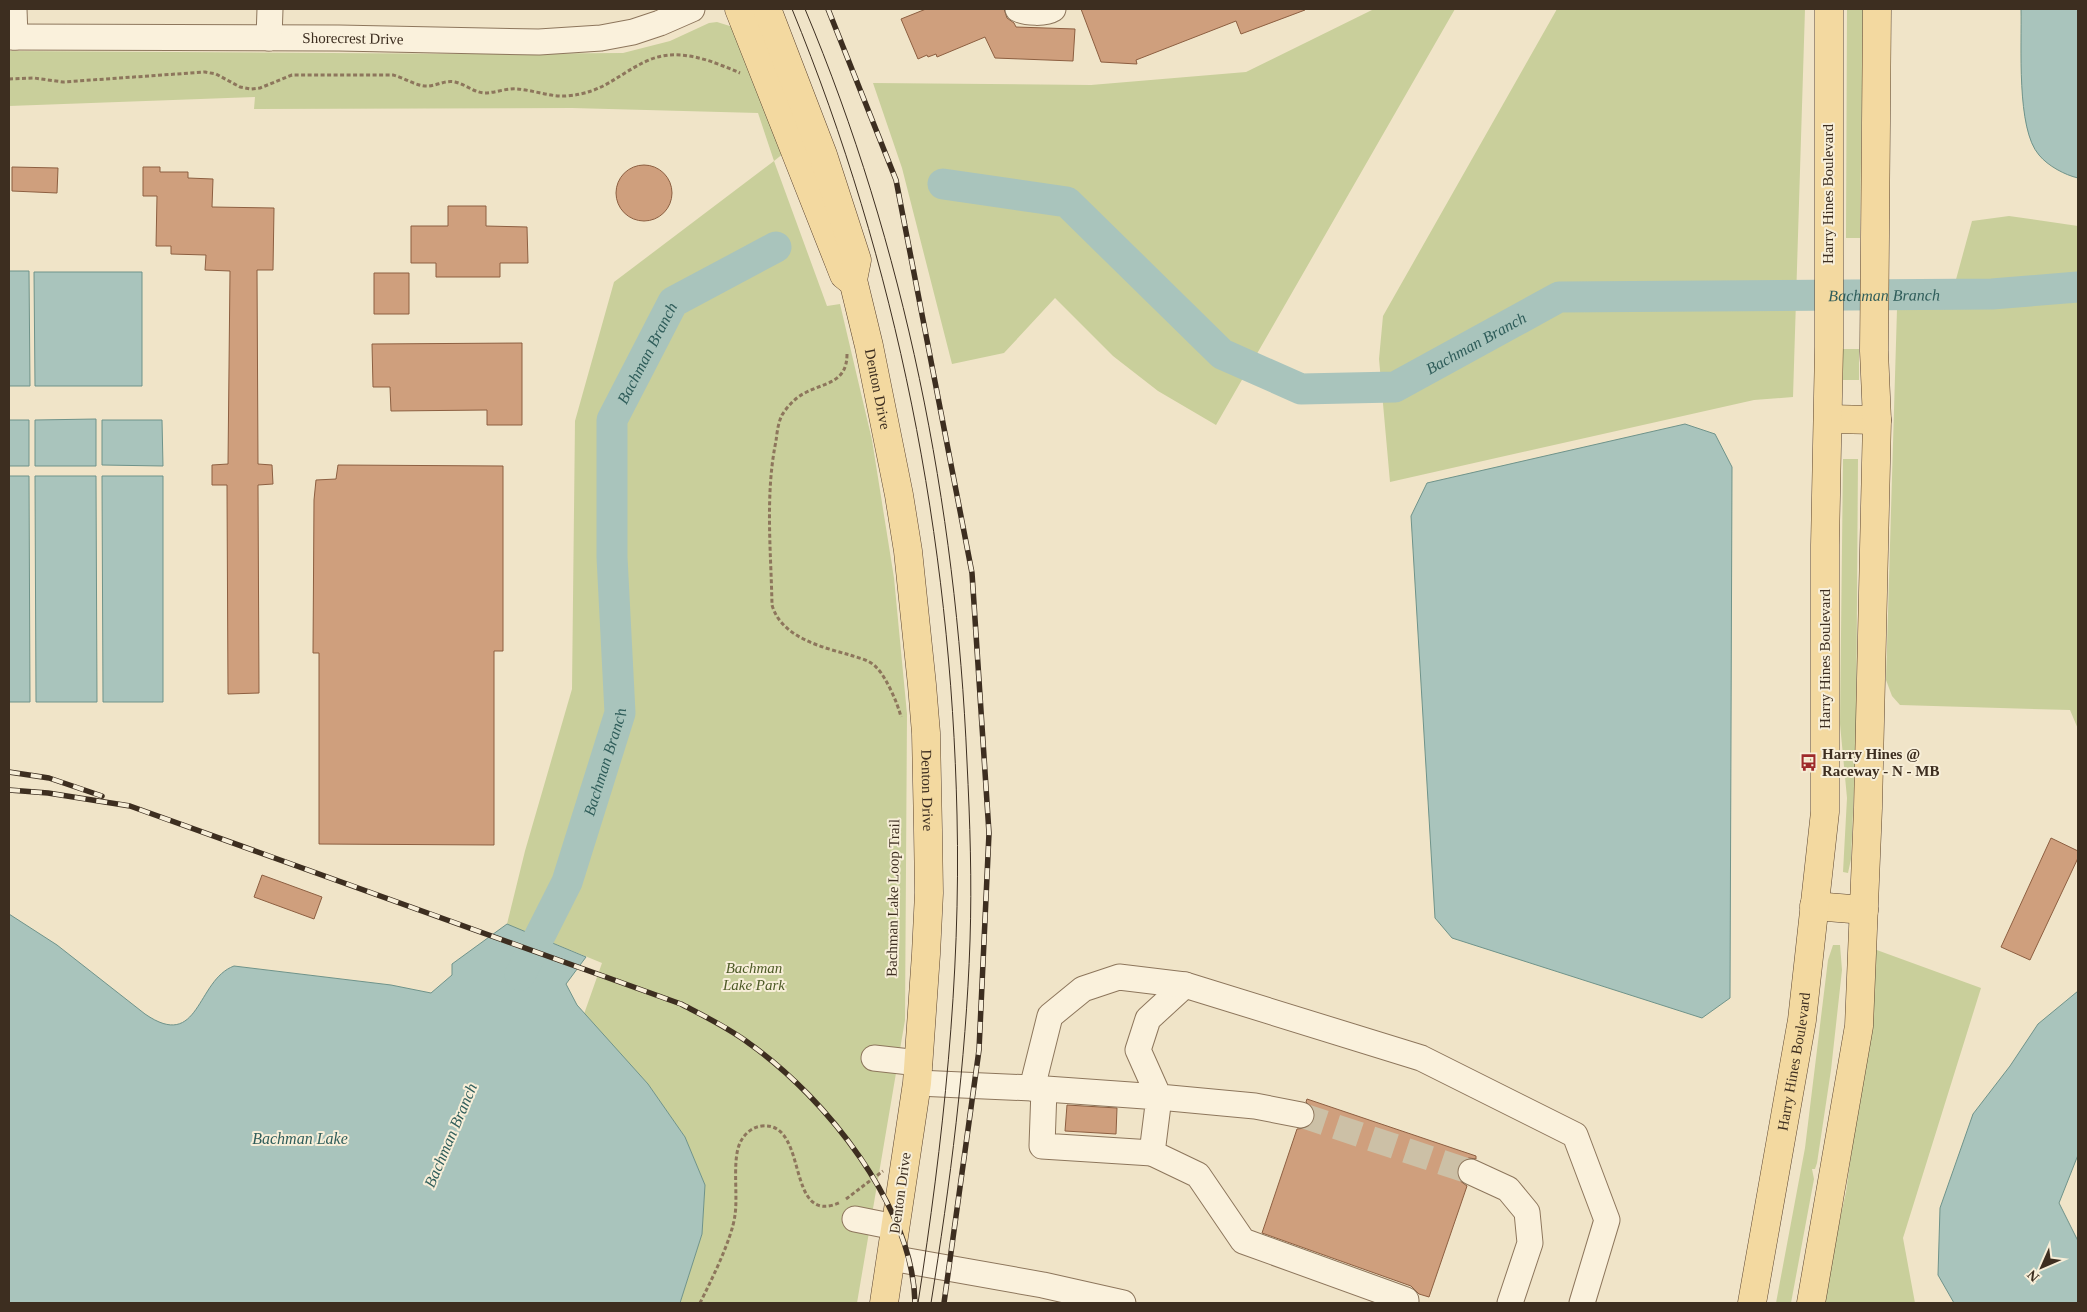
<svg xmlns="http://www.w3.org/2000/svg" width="2087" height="1312" font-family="'Times New Roman',serif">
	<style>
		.green { fill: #c9cf9b }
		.water { fill: #a9c4bc; stroke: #6f938a }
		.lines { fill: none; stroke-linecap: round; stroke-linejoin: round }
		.river { stroke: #a9c4bc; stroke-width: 31 }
		.building { fill: #cf9f7d; stroke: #8d5f41 }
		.minor-tunnel { stroke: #ccc0a6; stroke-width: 25; stroke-dasharray: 25 12; stroke-linecap: butt }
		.minor-casing { stroke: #8d765c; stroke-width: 27 }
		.major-casing { stroke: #5b4430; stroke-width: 29 }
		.path { stroke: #8d765c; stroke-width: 3; stroke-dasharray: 4 2.5; stroke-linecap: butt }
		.minor { stroke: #faf1dc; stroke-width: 25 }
		.major { stroke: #f3d9a0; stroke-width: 28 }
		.tram { stroke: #3d2e20; stroke-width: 1 }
		.rail-casing { stroke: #3d2e20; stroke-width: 5.5 }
		.rail { stroke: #f7eed8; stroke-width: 4; stroke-dasharray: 11; stroke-linecap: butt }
		.labels { text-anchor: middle; stroke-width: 4; stroke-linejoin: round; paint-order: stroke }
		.street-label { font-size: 15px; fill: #3d2e20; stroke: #f7eed8 }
		.poi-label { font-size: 15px; font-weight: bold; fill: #3d2e20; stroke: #f7eed8; text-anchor: start }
		.park-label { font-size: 15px; font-style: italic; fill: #4d5a26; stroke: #f7eed8 }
		.water-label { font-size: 16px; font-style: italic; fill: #2f5d5a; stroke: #f7eed8 }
	</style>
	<rect width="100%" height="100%" fill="#f0e4c8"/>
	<path class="green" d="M 1374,9 L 1455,9 L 1216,425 L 1158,391 L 1113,356 L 1055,298 L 1004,353 L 952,364 L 902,168 L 873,83 L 1091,85 L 1246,72 Z
		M 1557,9 L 1805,9 L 1793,397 L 1754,400 L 1390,482 L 1379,359 L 1383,316 Z
		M 1847,9 L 1863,9 L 1860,238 L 1846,238 Z
		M 717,22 L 733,27 L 784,153 L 774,161 L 827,306 L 840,304 L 872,440 L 894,578 L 907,714 L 905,1020 L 857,1303 L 680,1303 L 702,1234 L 705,1185 L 685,1137 L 648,1084 L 584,1014 L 602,963 L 507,924 L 525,851 L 572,689 L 575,421 L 614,282 L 774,161 L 758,113 L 572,108 L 254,109 L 255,97 L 9,106 L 9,51 L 480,54 L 623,53 L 670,41 L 709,23 Z
		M 2009,216 L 2078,226 L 2078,729 L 2070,710 L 1900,705 L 1892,696 L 1886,680 L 1897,309 L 1949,305 L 1972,221 Z
		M 1843,349 L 1859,349 L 1859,380 L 1843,380 Z
		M 1843,459 L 1858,459 L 1856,742 L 1851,859 L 1848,873 L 1843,872 L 1847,798 L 1840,724 Z
		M 1833,945 L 1840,945 L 1842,970 L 1831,1070 L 1817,1163 L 1815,1169 L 1812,1169 L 1814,1179 L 1791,1303 L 1776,1303 L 1805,1148 L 1828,960 Z
		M 1874,949 L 1981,988 L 1903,1238 L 1915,1303 L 1821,1303 L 1846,1192 L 1869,1023 Z"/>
	<path class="water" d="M 2021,9 L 2078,9 L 2078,178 C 2065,175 2048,166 2039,155 C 2016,129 2022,44 2021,9 Z
		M 9,271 L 29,271 L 30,386 L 9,386 Z
		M 34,272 L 142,272 L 142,386 L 35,386 Z
		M 96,419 L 96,466 L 35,466 L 35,420 Z
		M 9,420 L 29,420 L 29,466 L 9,466 Z
		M 102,420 L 162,420 L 163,466 L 102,465 Z
		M 1685,424 L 1715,434 L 1732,467 L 1730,998 L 1702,1018 L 1452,938 L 1435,918 L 1411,516 L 1427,483 Z
		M 9,476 L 29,476 L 30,702 L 9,702 Z
		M 35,476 L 96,476 L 97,702 L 36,702 Z
		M 102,476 L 163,476 L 163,702 L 103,702 Z
		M 9,914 L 57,945 L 145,1014 C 200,1052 196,980 234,966 L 391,985 L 431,993 L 452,975 L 452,964 L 507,924 L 586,957 L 566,984 L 577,1005 L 648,1084 L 685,1137 L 705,1185 L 702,1234 L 680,1303 L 9,1303 Z
		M 2078,991 L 2078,1155 L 2059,1203 L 2078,1241 L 2078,1303 L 1954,1303 L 1938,1275 L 1940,1208 L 1973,1114 L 2010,1066 L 2038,1024 Z"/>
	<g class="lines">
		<g class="river">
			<path id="s1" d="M 943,184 L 1067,202 L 1222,354 L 1301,389 L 1395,387 L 1559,297 L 1992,294 L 2078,287"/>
			<path id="s2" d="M 520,975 L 567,882 L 620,713 L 612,557 L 612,420 L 673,302 L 776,247"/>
		</g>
	</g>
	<path class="building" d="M 926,9 L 1004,9 L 1007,18 L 1014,23 L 1016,27 L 1075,29 L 1073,61 L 995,58 L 985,37 L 937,57 L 936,54 L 928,57 L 927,55 L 918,59 L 901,19 Z
		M 1081,9 L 1304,9 L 1305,10 L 1241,34 L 1236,21 L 1136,60 L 1137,64 L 1101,62 Z
		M616 193a28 28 0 1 1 56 0a28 28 0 1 1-56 0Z
		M 12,167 L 58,168 L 57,193 L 12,191 Z
		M 143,167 L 160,167 L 160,172 L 188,172 L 188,178 L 213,179 L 212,207 L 274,208 L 273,270 L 257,270 L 258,464 L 272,465 L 273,484 L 258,485 L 259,693 L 228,694 L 227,485 L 212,485 L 212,465 L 228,464 L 230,271 L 205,270 L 206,255 L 171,254 L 171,246 L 156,246 L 157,196 L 143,196 Z
		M 448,206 L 486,206 L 486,226 L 527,227 L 528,263 L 500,263 L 500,277 L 436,277 L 436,263 L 411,263 L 411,226 L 448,226 Z
		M 374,273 L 409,273 L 409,314 L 374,314 Z
		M 522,343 L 522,425 L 487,425 L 487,410 L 391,411 L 390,387 L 373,387 L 372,344 Z
		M 338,465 L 503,466 L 503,651 L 494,651 L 494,845 L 319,844 L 319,653 L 313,653 L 314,500 L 316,480 L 336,479 Z
		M 2051,838 L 2078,851 L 2078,858 L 2030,960 L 2001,947 Z
		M 262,875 L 322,897 L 314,919 L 254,897 Z
		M 1307,1099 L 1476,1156 L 1476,1159 L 1469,1158 L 1463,1160 L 1458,1166 L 1457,1173 L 1459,1180 L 1467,1186 L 1429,1297 L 1419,1294 L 1411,1286 L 1262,1233 L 1297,1129 L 1306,1128 L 1312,1124 L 1315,1118 L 1314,1110 L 1306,1102 Z
		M 1067,1105 L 1117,1108 L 1116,1134 L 1065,1131 Z"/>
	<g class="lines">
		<path class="minor-tunnel" d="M 1301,1115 L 1471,1172"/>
		<defs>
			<g id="minor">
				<path d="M 14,9 L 15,37"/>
				<path d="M 1018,9 C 1026,13 1045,14 1053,9"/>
				<path id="s3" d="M 9,37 L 339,38 L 539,42 L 601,38 L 633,32 L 660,23 L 692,9"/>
				<path d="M 269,38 L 270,9"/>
				<path d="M 1185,985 L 1148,1019 L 1138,1050 L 1159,1097 L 1255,1106 L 1301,1115"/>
				<path d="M 874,1058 L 919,1063"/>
				<path d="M 917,1083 L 1032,1088 L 1050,1016 L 1083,989 L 1119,977 L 1185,985 L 1421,1058 L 1575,1135 L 1607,1220 L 1582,1303"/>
				<path d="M 1032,1088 L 1159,1097 L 1152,1153 L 1198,1175 L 1243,1241 L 1406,1300 L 1406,1303"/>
				<path d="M 1044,1089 L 1042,1146 L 1152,1153"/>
				<path d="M 1471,1172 L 1508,1189 L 1527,1212 L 1530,1243 L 1510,1303"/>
				<path d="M 855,1219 L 895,1227"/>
				<path d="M 891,1258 L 1043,1285 L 1123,1303"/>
			</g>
			<g id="major">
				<path d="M 739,9 L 844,275 L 849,279"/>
				<path id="s4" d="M 767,9 L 823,155 L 857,260 L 853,280 L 869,346 L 899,495 L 908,551 L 922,685 L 926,733 L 928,830 L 929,893 L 926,954 L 917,1083 L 884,1303"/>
				<path d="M 1828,419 L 1877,420"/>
				<path d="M 1814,906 L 1864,910"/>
				<path id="s5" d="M 1752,1303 L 1802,1020 L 1825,812 L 1825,545 L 1829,347 L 1829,9"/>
				<path d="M 1811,1303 L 1859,1026 L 1868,808 L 1877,420 L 1874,351 L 1877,9"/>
			</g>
		</defs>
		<use href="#minor" class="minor-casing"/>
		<use href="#major" class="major-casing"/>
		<path class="path" d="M 9,79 L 34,78 L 63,82 L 205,72 L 216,74 L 240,87 L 251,89 L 260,88 L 292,75 L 393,75 C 405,78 417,87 429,86 C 438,85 446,80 455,82 C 465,84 473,92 484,93 C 495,93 506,88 517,89 C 533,90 550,97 566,96 C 605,93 617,74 649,60 C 679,47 712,61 740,73
			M 847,354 C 847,384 824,382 803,394 C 795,398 787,407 782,415 C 778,423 777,433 776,441 C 765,494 771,551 772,605 C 781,637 821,647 850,655 C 859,658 870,660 877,668 C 886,677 898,704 901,717
			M 846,1199 L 883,1171
			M 700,1303 C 711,1281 732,1239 735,1215 C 738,1195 732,1160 740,1143 C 744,1134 752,1127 762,1126 C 810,1121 784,1229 841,1202"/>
		<use href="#minor" class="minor"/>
		<use href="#major" class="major"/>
		<path class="tram" d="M 792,9 C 897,264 951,539 957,815 C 961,978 943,1142 918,1303
			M 805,9 C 905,247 956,505 967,762 C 970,822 972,882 970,941 C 966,1061 950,1185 931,1303"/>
		<defs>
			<path id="rail" d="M 828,9 L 896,180 L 972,573 L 989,833 L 979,1050 L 944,1303
				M 9,772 L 49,778 L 102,796
				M 9,790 L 48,793 L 130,806 L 681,1004 C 704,1016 729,1028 750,1044 C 826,1098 913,1207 915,1303"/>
		</defs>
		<use href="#rail" class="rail-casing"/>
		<use href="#rail" class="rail"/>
	</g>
	<defs>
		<symbol id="bus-bare" viewBox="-9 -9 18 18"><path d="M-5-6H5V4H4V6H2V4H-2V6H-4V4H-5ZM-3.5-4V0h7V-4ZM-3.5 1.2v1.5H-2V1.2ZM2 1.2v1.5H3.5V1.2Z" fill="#9e2a2b" stroke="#f7eed8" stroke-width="2.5" paint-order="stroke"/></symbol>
	</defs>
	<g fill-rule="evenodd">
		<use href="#bus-bare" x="1796" y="750" width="25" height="25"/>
	</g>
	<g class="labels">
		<g class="street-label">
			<text dy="5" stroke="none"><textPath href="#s3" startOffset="344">Shorecrest Drive</textPath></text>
			<text transform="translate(1828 194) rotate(-90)" y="5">Harry Hines Boulevard</text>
			<text dy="5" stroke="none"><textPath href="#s4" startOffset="399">Denton Drive</textPath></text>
			<text transform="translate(1825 659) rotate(-90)" y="5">Harry Hines Boulevard</text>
			<text dy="5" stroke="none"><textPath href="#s4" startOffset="804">Denton Drive</textPath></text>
			<text transform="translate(893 898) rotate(-89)" y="5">Bachman Lake Loop Trail</text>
			<text dy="5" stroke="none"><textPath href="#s5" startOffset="245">Harry Hines Boulevard</textPath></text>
			<text transform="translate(900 1193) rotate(-82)" y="5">Denton Drive</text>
		</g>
		<g class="poi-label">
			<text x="1822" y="759">Harry Hines @<tspan x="1822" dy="17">Raceway - N - MB</tspan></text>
		</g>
		<g class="park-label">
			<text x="754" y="973">Bachman<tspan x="754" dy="17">Lake Park</tspan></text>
		</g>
		<g class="water-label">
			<text dy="6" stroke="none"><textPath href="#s1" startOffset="1035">Bachman Branch</textPath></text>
			<text dy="6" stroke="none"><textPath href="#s1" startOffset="615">Bachman Branch</textPath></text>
			<text dy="6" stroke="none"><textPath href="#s2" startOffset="650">Bachman Branch</textPath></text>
			<text dy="6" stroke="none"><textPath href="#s2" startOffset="230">Bachman Branch</textPath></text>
			<text transform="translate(450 1135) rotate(-67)" y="6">Bachman Branch</text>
			<text x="300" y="1144">Bachman Lake</text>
		</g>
	</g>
	<rect width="2087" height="1312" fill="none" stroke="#3d2e20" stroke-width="20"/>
	<g transform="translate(2042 1267) rotate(225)" stroke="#f7eed8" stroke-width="4" paint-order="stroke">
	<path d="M0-4L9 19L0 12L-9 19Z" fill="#3d2e20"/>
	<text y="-8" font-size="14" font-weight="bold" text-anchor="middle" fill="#3d2e20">N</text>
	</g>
</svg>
